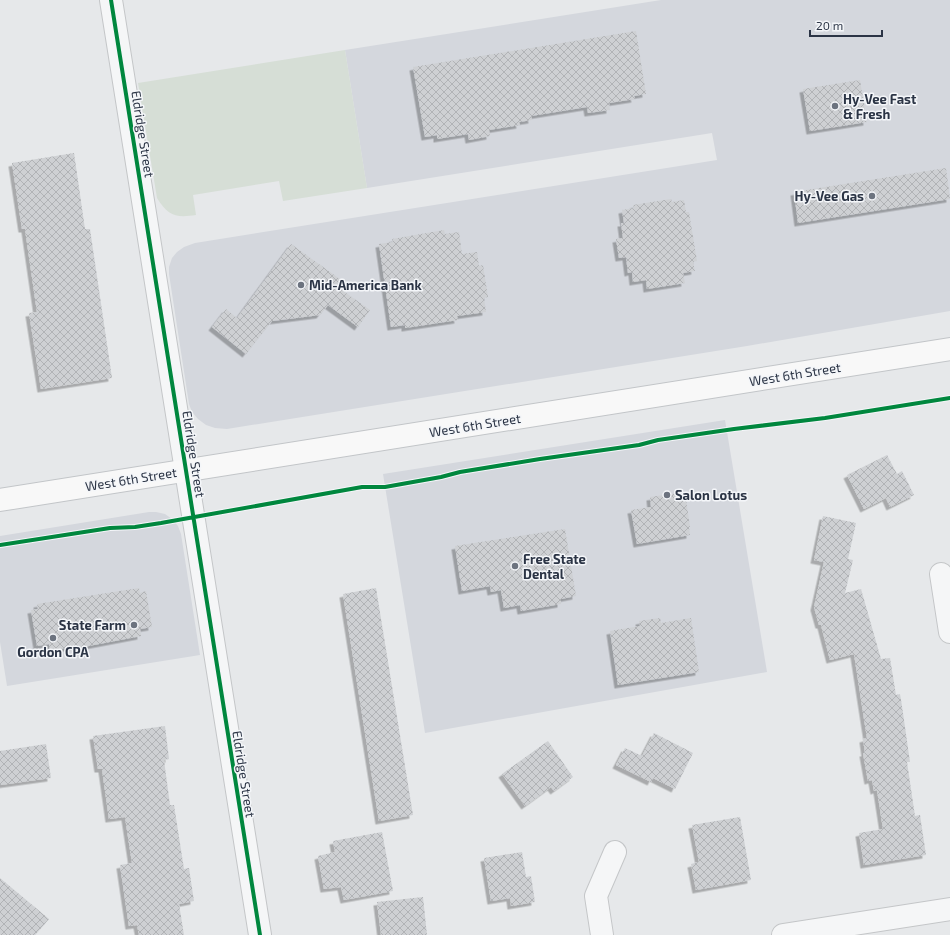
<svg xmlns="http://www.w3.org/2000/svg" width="950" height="935" font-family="'Exo 2',sans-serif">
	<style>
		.built { fill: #d4d7dd }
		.grass { fill: #d6ded6 }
		.building { fill: url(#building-cross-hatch); filter: url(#shadow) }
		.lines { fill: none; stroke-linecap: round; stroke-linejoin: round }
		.minor-casing { stroke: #c4c6c8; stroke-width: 24 }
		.major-casing { stroke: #c2c5c8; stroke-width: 24 }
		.minor { stroke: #f5f6f7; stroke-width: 22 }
		.major { stroke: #f8f8f8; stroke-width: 22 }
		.cycleway-casing { stroke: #f4f6f9; stroke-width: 6 }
		.cycleway { stroke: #00873e; stroke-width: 4 }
		.poi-dot { fill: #6c737f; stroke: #f4f6f9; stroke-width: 1.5 }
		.labels { text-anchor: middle; stroke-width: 3; stroke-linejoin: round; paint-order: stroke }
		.poi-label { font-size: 13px; font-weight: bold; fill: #2b3445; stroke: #f4f6f9; text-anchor: start }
		.street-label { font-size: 13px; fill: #2b3445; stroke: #f4f6f9 }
	</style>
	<defs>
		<pattern id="building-cross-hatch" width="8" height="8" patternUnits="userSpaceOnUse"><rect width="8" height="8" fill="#ced0d3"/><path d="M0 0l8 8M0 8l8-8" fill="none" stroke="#b1b3b6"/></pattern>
		<filter id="shadow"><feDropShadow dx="-3.5" dy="3.5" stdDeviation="0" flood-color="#0004"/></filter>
	</defs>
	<rect width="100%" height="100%" fill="#e6e8ea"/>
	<path class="built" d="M 661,0 L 950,0 L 950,311 L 747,346 L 227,429 L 215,428 L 206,425 L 198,419 L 192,412 L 189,404 L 169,274 L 169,267 L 172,258 L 177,252 L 184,247 L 195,243 L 717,160 L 712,133 L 367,188 L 345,50 Z
		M 725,420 L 767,672 L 425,733 L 383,474 Z
		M 149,512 L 156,512 L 165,514 L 172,519 L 178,526 L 181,534 L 200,655 L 7,686 L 0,642 L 0,536 Z"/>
	<path class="grass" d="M 345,50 L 367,188 L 283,201 L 279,181 L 193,195 L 196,215 C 176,218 168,216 157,198 L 138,83 Z"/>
	<path class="building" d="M 636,31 L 646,94 L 634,96 L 635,99 L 609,103 L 610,110 L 588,113 L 587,107 L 531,116 L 532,120 L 519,122 L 520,125 L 489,130 L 490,136 L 469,140 L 468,134 L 437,139 L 437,135 L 425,137 L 413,67 Z
		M 860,80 L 867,122 L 810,131 L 803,89 Z
		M 74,153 L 85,229 L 90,229 L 112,378 L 41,389 L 29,313 L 37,312 L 25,229 L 22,229 L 12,163 Z
		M 946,168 L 950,199 L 798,223 L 794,192 Z
		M 671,199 L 672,202 L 684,200 L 686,212 L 689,212 L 697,261 L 693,262 L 695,271 L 683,273 L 685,283 L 647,289 L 646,280 L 633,282 L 632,272 L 628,273 L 626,257 L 619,258 L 616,239 L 623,238 L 621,223 L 624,223 L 622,210 L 634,208 L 633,205 Z
		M 444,230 L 445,234 L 459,232 L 462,254 L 477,252 L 479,266 L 483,265 L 488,297 L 484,298 L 486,312 L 457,316 L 458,320 L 405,328 L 405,325 L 391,327 L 379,244 L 393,242 L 392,239 Z
		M 291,244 L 344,282 L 339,288 L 370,310 L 358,327 L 328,305 L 320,315 L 272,321 L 246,354 L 212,327 L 226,309 L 237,318 Z
		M 887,455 L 897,474 L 902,471 L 914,495 L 890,507 L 886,498 L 864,509 L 847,475 Z
		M 685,492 L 690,527 L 689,527 L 690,535 L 637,544 L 631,510 L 651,507 L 650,497 Z
		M 823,516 L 856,523 L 848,559 L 853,560 L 845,593 L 861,589 L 881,659 L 890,658 L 896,695 L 900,694 L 902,706 L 910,762 L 907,762 L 915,816 L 920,815 L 926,855 L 864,865 L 859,833 L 883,829 L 877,790 L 874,791 L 872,780 L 868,781 L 863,753 L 865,753 L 863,739 L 867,738 L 854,654 L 830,660 L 821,625 L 819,625 L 814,607 L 824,562 L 814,560 Z
		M 565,529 L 576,596 L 561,599 L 561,604 L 521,611 L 520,605 L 504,608 L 501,590 L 491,592 L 490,586 L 462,591 L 455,546 Z
		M 139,588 L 140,593 L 146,591 L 152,627 L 140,629 L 141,636 L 78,648 L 77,646 L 50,651 L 49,644 L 37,646 L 31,610 L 38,609 L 37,604 Z
		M 376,588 L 413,815 L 379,821 L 343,594 Z
		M 660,618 L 661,623 L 691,618 L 699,672 L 618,685 L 610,631 L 640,626 L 639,621 Z
		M 165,726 L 169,759 L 164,760 L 170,805 L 174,805 L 184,869 L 189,868 L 194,901 L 179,904 L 184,935 L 139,935 L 137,925 L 129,926 L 120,865 L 132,863 L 125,817 L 109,819 L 102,769 L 98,769 L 93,736 Z
		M 654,733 L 693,753 L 675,789 L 653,778 L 651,782 L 616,765 L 625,748 L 642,756 Z
		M 548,741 L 573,777 L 554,791 L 551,787 L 525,806 L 502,774 Z
		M 46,744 L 51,778 L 0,785 L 0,751 Z
		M 740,817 L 751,880 L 696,890 L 691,864 L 699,862 L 692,825 Z
		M 382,832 L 393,891 L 344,900 L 341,887 L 324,889 L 318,856 L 335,852 L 333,841 Z
		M 522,852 L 526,877 L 531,876 L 535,902 L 511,906 L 510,898 L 491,901 L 484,858 Z
		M 0,878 L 49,919 L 35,935 L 0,935 Z
		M 423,897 L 427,935 L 381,935 L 377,902 Z"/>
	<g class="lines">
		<defs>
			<path id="minor" d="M 111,0 L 260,935
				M 941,574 L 950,632
				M 602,935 L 596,896 L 615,852
				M 783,935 L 950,909"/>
			<path id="major" d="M 0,500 L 950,349"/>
		</defs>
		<use href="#minor" class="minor-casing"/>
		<use href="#major" class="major-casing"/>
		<use href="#minor" class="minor"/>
		<use href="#major" class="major"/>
		<defs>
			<path id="cycleway" d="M 111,0 L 260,935
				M 0,545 L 110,528 L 135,527 L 161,523 L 362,487 L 385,487 L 441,477 L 460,472 L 540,459 L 639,445 L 658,440 L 734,429 L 825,418 L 950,398"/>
		</defs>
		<use href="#cycleway" class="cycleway-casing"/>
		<use href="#cycleway" class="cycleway"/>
	</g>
	<g class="poi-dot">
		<circle cx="835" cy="106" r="4"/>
		<circle cx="872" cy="196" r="4"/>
		<circle cx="301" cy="285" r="4"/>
		<circle cx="667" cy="495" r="4"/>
		<circle cx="515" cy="566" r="4"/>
		<circle cx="134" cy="625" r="4"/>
		<circle cx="53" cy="638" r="4"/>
	</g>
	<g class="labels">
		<g class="poi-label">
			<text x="843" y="104">Hy-Vee Fast<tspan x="843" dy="15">&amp; Fresh</tspan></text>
			<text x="864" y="201" text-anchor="end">Hy-Vee Gas</text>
			<text x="309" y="290">Mid-America Bank</text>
			<text x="675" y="500">Salon Lotus</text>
			<text x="523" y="564">Free State<tspan x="523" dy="15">Dental</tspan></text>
			<text x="126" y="630" text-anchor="end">State Farm</text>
			<text x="53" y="657" text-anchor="middle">Gordon CPA</text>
		</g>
		<g class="street-label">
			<text transform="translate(143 134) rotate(81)" y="5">Eldridge Street</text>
			<text transform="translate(795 374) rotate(-9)" y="5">West 6th Street</text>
			<text transform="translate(475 425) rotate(-9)" y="5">West 6th Street</text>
			<text transform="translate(194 454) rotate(81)" y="5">Eldridge Street</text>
			<text transform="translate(131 479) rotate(-9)" y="5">West 6th Street</text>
			<text transform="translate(244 774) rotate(81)" y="5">Eldridge Street</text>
		</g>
	</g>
	<path d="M810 30v6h72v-6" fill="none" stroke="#2b3445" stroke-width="2"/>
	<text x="816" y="30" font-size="12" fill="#2b3445" stroke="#f4f6f9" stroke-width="3" paint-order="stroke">20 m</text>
</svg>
